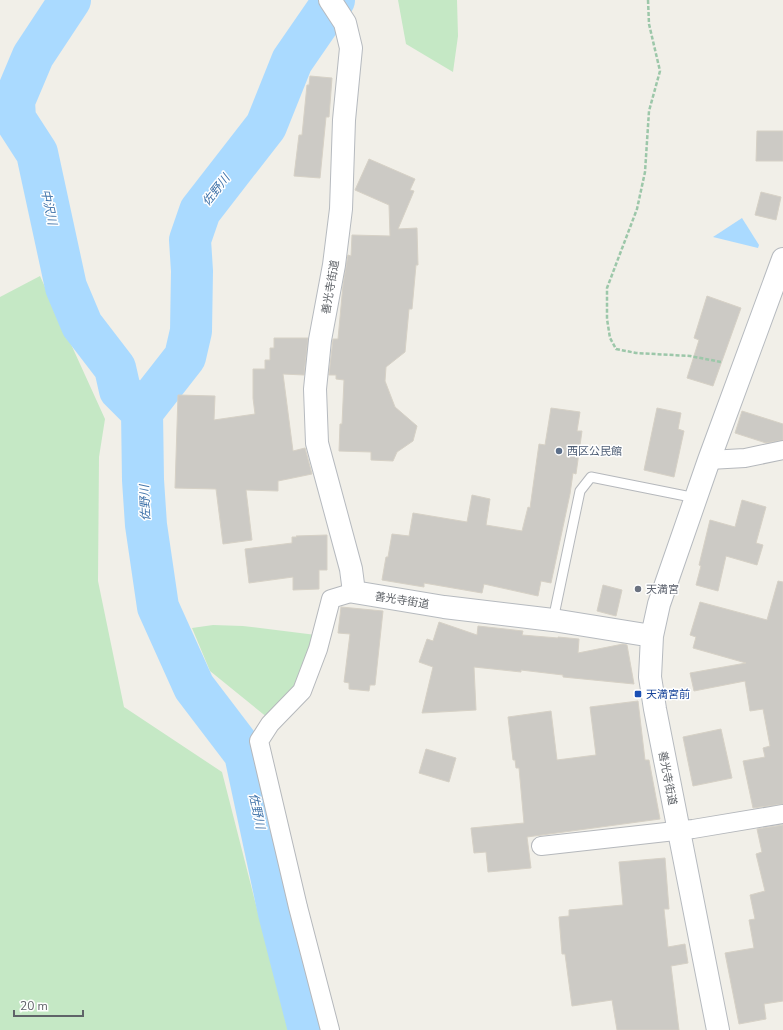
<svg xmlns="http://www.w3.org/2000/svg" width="783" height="1030" font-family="'Nunito Sans','Noto Sans JP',sans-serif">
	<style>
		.green { fill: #c5e8c5 }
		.water { fill: #aadaff }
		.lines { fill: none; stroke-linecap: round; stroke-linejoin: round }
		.river { stroke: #aadaff; stroke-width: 42 }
		.building { fill: #cccac5; stroke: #d6d1c6 }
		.lane-casing { stroke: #b5b8bc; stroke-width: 11 }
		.street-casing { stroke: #b5b8bc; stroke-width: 20 }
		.secondary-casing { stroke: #b6babf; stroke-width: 24 }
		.path { stroke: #9cc7a9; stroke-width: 2.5; stroke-dasharray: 4 2; stroke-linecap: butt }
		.lane { stroke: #fff; stroke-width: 9 }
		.street { stroke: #fff; stroke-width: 18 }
		.secondary { stroke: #fff; stroke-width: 22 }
		.service-dot { fill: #5c6f8a; stroke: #fff; stroke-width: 1.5 }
		.worship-dot { fill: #6b7280; stroke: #fff; stroke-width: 1.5 }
		.transit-dot { fill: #1a4fb4; stroke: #fff; stroke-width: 1.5 }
		.labels { text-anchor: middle; stroke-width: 3; stroke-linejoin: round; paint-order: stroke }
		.street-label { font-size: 11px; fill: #5f6368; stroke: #fff }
		.service-label { font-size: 11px; fill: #4e5e75; stroke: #fff; text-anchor: start }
		.worship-label { font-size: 11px; fill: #5b616d; stroke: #fff; text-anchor: start }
		.transit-label { font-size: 11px; fill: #164399; stroke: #fff; text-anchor: start }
		.water-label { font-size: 12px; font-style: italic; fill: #4174aa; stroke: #fff }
	</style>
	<rect width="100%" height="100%" fill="#f1efe8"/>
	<path class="green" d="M 398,0 L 457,0 L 458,36 L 453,72 L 406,44 Z
		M 40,276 L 105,419 L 99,457 L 98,581 L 124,707 L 222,772 L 288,1030 L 0,1030 L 0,297 Z
		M 213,625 L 243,626 L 316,635 L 297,688 L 268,718 L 210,671 L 192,628 Z"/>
	<path class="water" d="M 742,218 L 759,245 L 758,248 L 713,237 Z"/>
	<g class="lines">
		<path class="river" d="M 70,0 L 33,56 L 14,101 L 15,119 L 37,153 L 66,287 L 82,325 L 115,368 L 120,390 L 142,412
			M 309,1030 L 279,913 L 245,754 L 194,687 L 158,607 L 146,525 L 143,480 L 142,412 L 185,357 L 191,331 L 192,271 L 190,240 L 200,211 L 266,126 L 292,61 L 334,0"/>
	</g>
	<path class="building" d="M 310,76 L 332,78 L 329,117 L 326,117 L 320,178 L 294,176 L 299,135 L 302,135 L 307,85 L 309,85 Z
		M 757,131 L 783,131 L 783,161 L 756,161 Z
		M 369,159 L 415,179 L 410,190 L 414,191 L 398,229 L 417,228 L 418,265 L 416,265 L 412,309 L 409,309 L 405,352 L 386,367 L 385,381 L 395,407 L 417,426 L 413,441 L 397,452 L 393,461 L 371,460 L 371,452 L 339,451 L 340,424 L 342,424 L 344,380 L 336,379 L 336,375 L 329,375 L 333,339 L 338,339 L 343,285 L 348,255 L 351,256 L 352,235 L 390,236 L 389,205 L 355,190 Z
		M 761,192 L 781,197 L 776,220 L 755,215 Z
		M 707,296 L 741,308 L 713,386 L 687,378 L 699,340 L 694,338 Z
		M 274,338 L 308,338 L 304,375 L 283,374 L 293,451 L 305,448 L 312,474 L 278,481 L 278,491 L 246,490 L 252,540 L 223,544 L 216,489 L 175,488 L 178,395 L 215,396 L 214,420 L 255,414 L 253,398 L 253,369 L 265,369 L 265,360 L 270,360 L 270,348 L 274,348 Z
		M 551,408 L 580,412 L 577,431 L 582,431 L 576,474 L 573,473 L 570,494 L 551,583 L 541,581 L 538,596 L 484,584 L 482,593 L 424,583 L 424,587 L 382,580 L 386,557 L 388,557 L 392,534 L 409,536 L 413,513 L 467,522 L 472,495 L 490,499 L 486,525 L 522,531 L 528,507 L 530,508 L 539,444 L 545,445 Z
		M 657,408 L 681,413 L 678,429 L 684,431 L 674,477 L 644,470 Z
		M 742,411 L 783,424 L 783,440 L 766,443 L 735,433 Z
		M 742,500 L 766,507 L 756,543 L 763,545 L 757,565 L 726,556 L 718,591 L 696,585 L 701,566 L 699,565 L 710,520 L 735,527 Z
		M 327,535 L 327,570 L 319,570 L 319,589 L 293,590 L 293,577 L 249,583 L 245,549 L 292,543 L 292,537 L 297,537 L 296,536 Z
		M 778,581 L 783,582 L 783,804 L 753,808 L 743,761 L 765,757 L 763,748 L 770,746 L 763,709 L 750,711 L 745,681 L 694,691 L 690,673 L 746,663 L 693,648 L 696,637 L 690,635 L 700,602 L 767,620 Z
		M 603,585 L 622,590 L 616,616 L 597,611 Z
		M 341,607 L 383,611 L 375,685 L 370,685 L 369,691 L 349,689 L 349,683 L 344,682 L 350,634 L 338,633 Z
		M 439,622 L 477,635 L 478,626 L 523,631 L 522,635 L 558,638 L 558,637 L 579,639 L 578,653 L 623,644 L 627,645 L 634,684 L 563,677 L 563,675 L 521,670 L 521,672 L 474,667 L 476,710 L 422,713 L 433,667 L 419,662 L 427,639 L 433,641 Z
		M 638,701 L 645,760 L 649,760 L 660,819 L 527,837 L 531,868 L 488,872 L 486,852 L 474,853 L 471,828 L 524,823 L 519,768 L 516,768 L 515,760 L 513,760 L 508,717 L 551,711 L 557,760 L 596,755 L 590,707 Z
		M 721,729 L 732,778 L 693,786 L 683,737 Z
		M 426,749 L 456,758 L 449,782 L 419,773 Z
		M 783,825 L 783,1001 L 764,1004 L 766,1019 L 739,1024 L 725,953 L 754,948 L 749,920 L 755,919 L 750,895 L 765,891 L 756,854 L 762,852 L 757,829 Z
		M 665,858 L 669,909 L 664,909 L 668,947 L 685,944 L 688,963 L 671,966 L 679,1030 L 617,1030 L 612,1000 L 572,1006 L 565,954 L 562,954 L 559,917 L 569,916 L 569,910 L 623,905 L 619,862 Z"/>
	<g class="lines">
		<defs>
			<path id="lane" d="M 553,620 L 580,491 L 591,477 L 696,498"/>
			<path id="street" d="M 709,460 L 745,458 L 783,450
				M 541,846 L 693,829 L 783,814
				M 330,1030 L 298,907 L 259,741 L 270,724 L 302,691 L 318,649 L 331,599 L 354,592"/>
			<path id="secondary" d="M 330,0 L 345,23 L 351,48 L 344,120 L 341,209 L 334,265 L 320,340 L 315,389 L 317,443 L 351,569 L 354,592 L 444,607 L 553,620 L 652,636
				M 718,1030 L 655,709 L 650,677 L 652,636 L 659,604 L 709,460 L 783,259"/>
		</defs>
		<use href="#lane" class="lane-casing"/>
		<use href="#street" class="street-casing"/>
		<use href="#secondary" class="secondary-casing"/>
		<path class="path" d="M 648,0 L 649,24 L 660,71 L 649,111 L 645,172 L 637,209 L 607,288 L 607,319 L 610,338 L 616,349 L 636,353 L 690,356 L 721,362"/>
		<use href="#lane" class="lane"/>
		<use href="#street" class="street"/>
		<use href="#secondary" class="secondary"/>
	</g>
	<circle class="service-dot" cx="559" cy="451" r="4"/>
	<circle class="worship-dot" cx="638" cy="589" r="4"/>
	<rect class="transit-dot" x="634" y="690" width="8" height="8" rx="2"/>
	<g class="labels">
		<g class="street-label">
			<text transform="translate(330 287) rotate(-80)" y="4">善光寺街道</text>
			<text transform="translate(402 600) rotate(9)" y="4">善光寺街道</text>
			<text transform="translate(668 778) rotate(79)" y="4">善光寺街道</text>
		</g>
		<g class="service-label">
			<text x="567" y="455">西区公民館</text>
		</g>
		<g class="worship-label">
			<text x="646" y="593">天満宮</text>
		</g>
		<g class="transit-label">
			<text x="646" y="698">天満宮前</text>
		</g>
		<g class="water-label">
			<text transform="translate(216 190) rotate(-52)" y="4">佐野川</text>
			<text transform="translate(49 207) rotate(78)" y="4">中沢川</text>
			<text transform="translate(145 503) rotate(-92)" y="4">佐野川</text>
			<text transform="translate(257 811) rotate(78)" y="4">佐野川</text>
		</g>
	</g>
	<path d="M14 1010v6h69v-6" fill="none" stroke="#5f6368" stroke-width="2"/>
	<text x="20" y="1010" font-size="12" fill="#5f6368" stroke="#ffffff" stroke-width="3" paint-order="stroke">20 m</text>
</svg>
